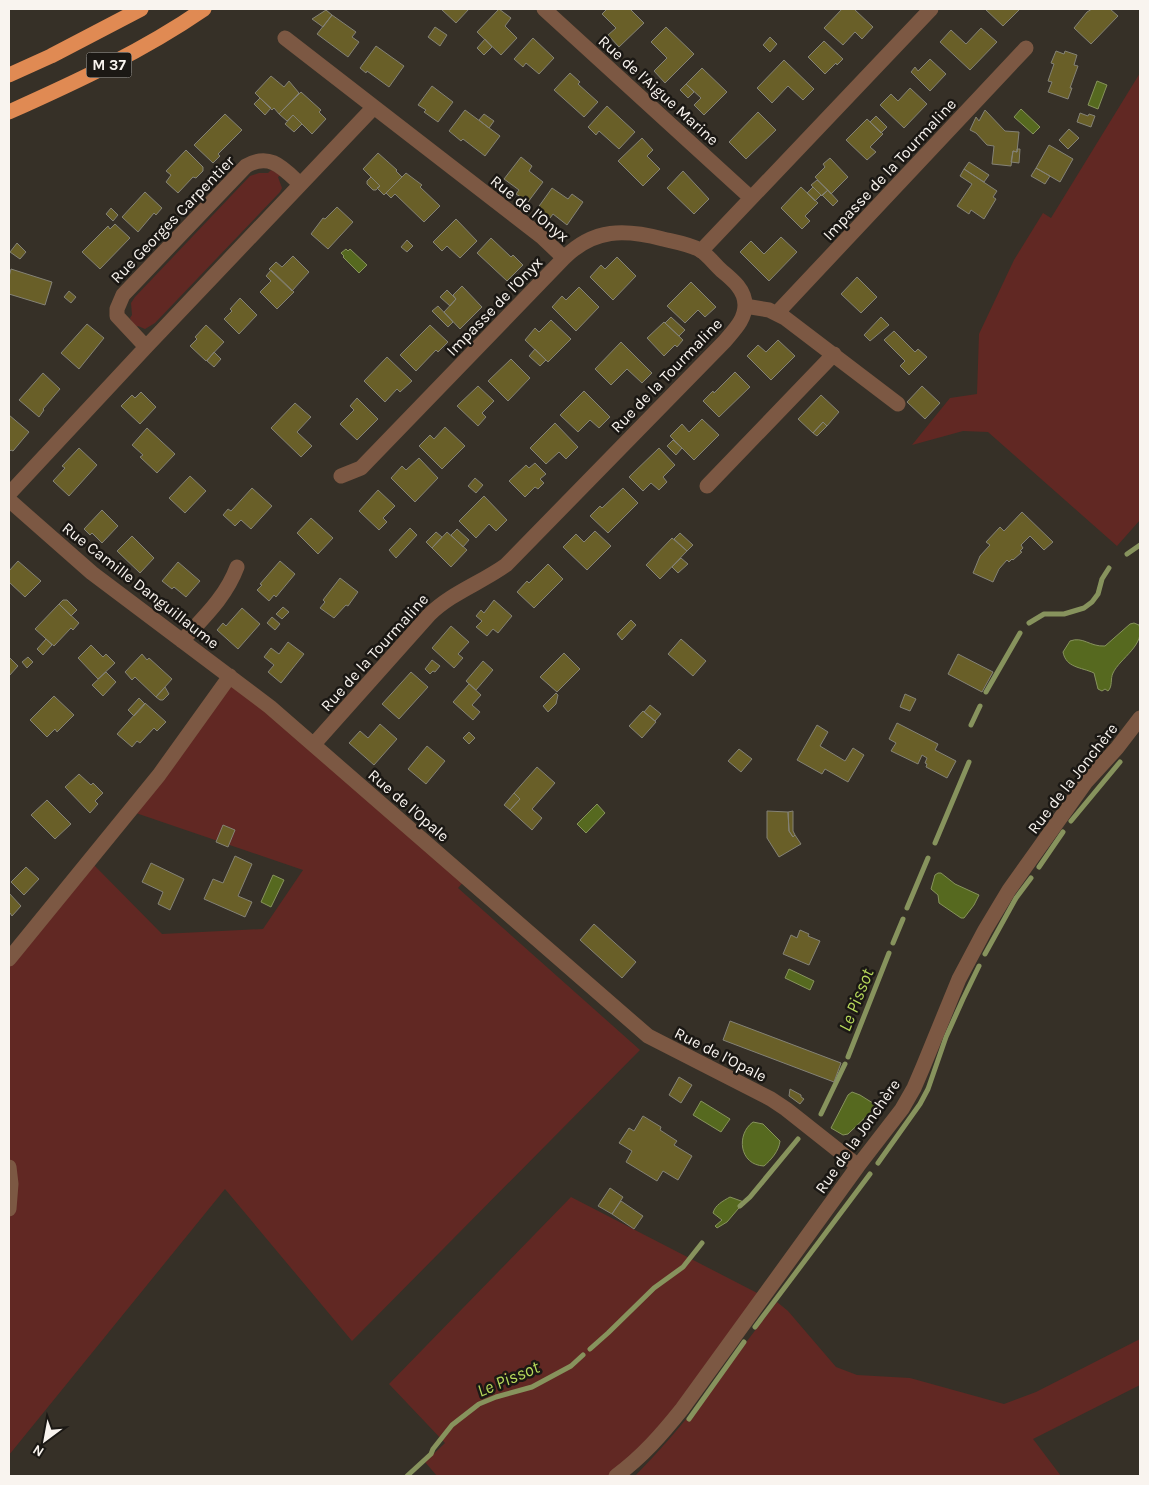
<svg xmlns="http://www.w3.org/2000/svg" width="1149" height="1485" font-family="Karla,sans-serif">
	<style>
		.green { fill: #612823 }
		.water { fill: #56691f; stroke: #87935d }
		.lines { fill: none; stroke-linecap: round; stroke-linejoin: round }
		.stream { stroke: #87935d; stroke-width: 5 }
		.building { fill: #695f28; stroke: #848276 }
		.minor { stroke: #7c5843; stroke-width: 15 }
		.highway { stroke: #e08a53; stroke-width: 15 }
		.labels { text-anchor: middle; stroke-width: 5; stroke-linejoin: round; paint-order: stroke }
		.shield { fill: #1b1814; stroke: #b6b2ad; stroke-width: 1 }
		.shield-label { font-size: 15px; font-weight: bold; fill: #f9f4ef }
		.street-label { font-size: 16px; fill: #f9f4ef; stroke: #1b1814 }
		.water-label { font-size: 18px; font-style: italic; fill: #b7d95b; stroke: #1b1814 }
	</style>
	<rect width="100%" height="100%" fill="#363027"/>
	<path class="green" d="M 1140,73 L 1140,520 L 1117,546 L 988,432 L 963,431 L 912,445 L 950,398 L 977,394 L 979,334 L 1014,260 L 1043,213 L 1051,218 Z
		M 271,170 L 281,175 L 278,177 L 282,188 L 280,192 L 155,323 L 145,329 L 138,326 L 135,328 L 130,318 L 132,315 L 131,303 L 135,297 L 250,176 L 259,173 L 268,173 Z
		M 230,676 L 466,879 L 458,888 L 640,1050 L 352,1341 L 225,1189 L 9,1455 L 9,956 L 90,861 L 162,934 L 263,929 L 303,870 L 130,811 Z
		M 571,1197 L 763,1296 L 682,1409 L 616,1476 L 437,1476 L 425,1462 L 445,1443 L 389,1384 Z
		M 777,1302 L 788,1311 L 836,1367 L 857,1375 L 910,1378 L 1004,1404 L 1036,1392 L 1140,1339 L 1140,1385 L 1033,1439 L 1061,1476 L 635,1476 C 688,1423 731,1361 777,1302 Z"/>
	<path class="water" d="M 1097,81 L 1107,85 L 1098,109 L 1088,105 Z
		M 1021,109 L 1040,127 L 1033,134 L 1014,117 Z
		M 346,249 L 348,251 L 350,249 L 367,265 L 359,273 L 343,257 L 344,256 L 341,253 Z
		M 1134,623 L 1139,625 C 1146,645 1120,658 1113,673 C 1110,679 1113,686 1108,691 L 1105,689 L 1102,691 L 1098,689 L 1094,673 C 1081,667 1066,668 1063,652 L 1070,641 C 1083,636 1090,647 1105,646 L 1130,624 Z
		M 597,804 L 605,813 L 586,833 L 577,824 Z
		M 938,873 L 941,873 L 955,884 L 979,895 L 974,905 L 964,918 L 961,918 L 939,903 L 938,895 L 931,889 L 935,875 Z
		M 273,875 L 284,880 L 271,907 L 261,902 Z
		M 789,969 L 814,981 L 810,990 L 785,978 Z
		M 852,1092 L 860,1095 L 876,1105 L 875,1108 L 848,1134 L 843,1135 L 831,1128 L 848,1095 Z
		M 701,1101 L 730,1119 L 721,1132 L 693,1115 Z
		M 753,1122 L 763,1124 L 780,1141 C 779,1151 771,1160 764,1166 C 739,1165 736,1134 753,1122 Z
		M 730,1197 L 744,1202 L 727,1222 L 717,1228 L 715,1226 L 722,1220 L 713,1213 C 715,1205 723,1201 730,1197 Z"/>
	<g class="lines">
		<path class="stream" d="M 1127,554 L 1140,545
			M 1029,623 L 1044,614 L 1064,614 L 1084,608 L 1092,602 L 1098,594 L 1102,579 L 1109,568
			M 986,692 L 1020,633
			M 971,725 L 980,706
			M 1071,821 L 1120,762
			M 935,843 L 969,762
			M 1039,867 L 1063,832
			M 907,908 L 928,858
			M 893,943 L 903,919
			M 985,954 L 1016,898 L 1031,878
			M 848,1057 L 889,953
			M 821,1114 L 845,1064
			M 878,1163 L 920,1104 L 928,1089 L 946,1037 L 963,999 L 979,966
			M 740,1206 L 750,1197 L 798,1139
			M 755,1327 L 870,1174
			M 590,1349 L 608,1333 L 654,1288 L 683,1267 L 702,1243
			M 689,1419 L 744,1342
			M 407,1476 L 431,1454 L 433,1449 L 452,1425 L 479,1404 L 496,1397 L 532,1387 L 571,1366 L 583,1355"/>
	</g>
	<path class="building" d="M 441,9 L 469,9 L 456,23 Z
		M 499,9 L 511,18 L 505,26 L 517,38 L 501,55 L 477,32 Z
		M 607,9 L 630,9 L 644,23 L 619,47 L 608,35 L 616,28 L 602,14 Z
		M 842,9 L 854,9 L 873,27 L 862,39 L 855,32 L 843,45 L 824,28 Z
		M 985,9 L 1020,9 L 1003,26 Z
		M 1092,9 L 1110,9 L 1118,16 L 1091,44 L 1074,28 L 1087,12 Z
		M 326,10 L 332,15 L 323,27 L 312,19 Z
		M 332,15 L 356,32 L 352,37 L 359,42 L 348,57 L 317,34 Z
		M 435,27 L 447,35 L 440,46 L 428,37 Z
		M 666,27 L 694,54 L 665,83 L 654,71 L 667,58 L 651,42 Z
		M 981,28 L 997,42 L 970,70 L 940,42 L 951,30 L 966,44 Z
		M 770,37 L 777,44 L 770,52 L 763,45 Z
		M 533,38 L 554,58 L 539,74 L 526,63 L 523,67 L 514,59 Z
		M 485,39 L 492,47 L 484,55 L 477,48 Z
		M 824,41 L 843,59 L 837,65 L 836,63 L 825,74 L 808,57 Z
		M 376,46 L 404,66 L 389,87 L 367,71 L 366,73 L 360,68 Z
		M 1056,51 L 1064,54 L 1065,51 L 1077,55 L 1074,65 L 1078,66 L 1070,88 L 1072,88 L 1068,99 L 1048,92 L 1052,82 L 1048,81 L 1054,64 L 1051,63 Z
		M 930,59 L 946,74 L 930,91 L 911,72 L 915,67 L 918,71 Z
		M 784,60 L 814,89 L 803,100 L 788,86 L 772,103 L 757,88 Z
		M 702,68 L 727,92 L 704,115 L 694,105 L 701,98 L 686,84 Z
		M 570,73 L 580,82 L 578,84 L 598,102 L 584,117 L 554,90 Z
		M 271,76 L 284,87 L 289,81 L 299,93 L 279,114 L 274,108 L 272,110 L 255,93 Z
		M 686,84 L 694,92 L 688,98 L 680,90 Z
		M 432,86 L 453,102 L 438,122 L 424,112 L 426,110 L 418,105 Z
		M 910,88 L 927,104 L 904,128 L 880,105 L 891,94 L 898,101 Z
		M 301,92 L 321,110 L 319,112 L 326,119 L 312,134 L 293,115 L 287,121 L 279,114 Z
		M 260,98 L 271,108 L 265,115 L 254,104 Z
		M 607,106 L 635,132 L 619,149 L 599,131 L 596,135 L 588,127 Z
		M 465,110 L 500,136 L 485,156 L 463,139 L 461,141 L 449,131 Z
		M 985,110 L 1005,131 L 1019,132 L 1017,152 L 1013,151 L 1011,166 L 992,164 L 994,146 L 987,145 L 976,133 L 970,130 L 976,117 L 979,121 Z
		M 758,112 L 776,130 L 746,159 L 729,142 Z
		M 1080,113 L 1088,116 L 1089,114 L 1095,116 L 1091,127 L 1077,122 Z
		M 225,114 L 242,130 L 218,154 L 220,156 L 213,163 L 194,145 Z
		M 484,114 L 494,121 L 489,128 L 479,120 Z
		M 293,115 L 302,124 L 294,132 L 285,124 Z
		M 876,116 L 887,127 L 881,133 L 870,122 Z
		M 867,119 L 883,134 L 870,147 L 876,152 L 867,160 L 846,140 Z
		M 1069,129 L 1079,138 L 1068,149 L 1059,140 Z
		M 642,138 L 653,150 L 647,156 L 660,169 L 643,186 L 618,161 Z
		M 1049,145 L 1073,159 L 1060,182 L 1036,168 Z
		M 1017,149 L 1020,149 L 1019,163 L 1011,162 L 1013,151 L 1017,152 Z
		M 186,150 L 203,167 L 203,171 L 196,178 L 193,177 L 178,193 L 166,182 L 171,175 L 166,171 Z
		M 378,153 L 397,170 L 396,171 L 402,177 L 384,195 L 377,188 L 380,186 L 363,169 Z
		M 521,157 L 532,166 L 529,171 L 543,182 L 528,202 L 516,194 L 519,190 L 504,179 Z
		M 830,158 L 848,177 L 831,194 L 815,177 L 825,167 L 823,164 Z
		M 969,162 L 989,175 L 984,182 L 964,169 Z
		M 1036,168 L 1050,176 L 1045,184 L 1031,176 Z
		M 964,169 L 997,191 L 993,197 L 996,199 L 984,219 L 971,210 L 969,214 L 957,206 L 972,184 L 960,176 Z
		M 683,171 L 709,199 L 694,214 L 667,188 Z
		M 406,173 L 422,185 L 420,187 L 440,206 L 424,222 L 395,194 L 391,198 L 386,193 Z
		M 371,177 L 380,186 L 376,190 L 373,190 L 367,184 L 367,181 Z
		M 817,180 L 828,190 L 822,196 L 811,185 Z
		M 801,187 L 818,203 L 805,216 L 810,221 L 802,229 L 781,208 Z
		M 813,187 L 821,195 L 815,201 L 807,193 Z
		M 552,188 L 568,199 L 572,194 L 583,202 L 567,225 L 553,214 L 550,218 L 537,209 Z
		M 828,190 L 838,201 L 833,206 L 822,195 Z
		M 145,192 L 162,208 L 156,215 L 154,213 L 138,232 L 122,217 Z
		M 337,207 L 353,222 L 328,249 L 311,234 L 323,218 L 325,219 Z
		M 111,208 L 118,215 L 113,221 L 106,214 Z
		M 456,219 L 477,241 L 460,258 L 447,246 L 442,251 L 433,242 Z
		M 115,224 L 130,238 L 100,269 L 82,252 L 108,226 L 110,229 Z
		M 781,237 L 797,252 L 769,281 L 740,252 L 751,241 L 764,254 Z
		M 491,238 L 511,257 L 513,255 L 523,265 L 507,281 L 477,253 Z
		M 407,240 L 413,246 L 407,252 L 401,247 Z
		M 17,243 L 26,252 L 20,259 L 10,252 Z
		M 293,256 L 309,272 L 292,291 L 269,269 L 276,262 L 282,267 Z
		M 617,257 L 636,276 L 613,300 L 590,277 L 601,265 L 605,269 Z
		M 11,269 L 52,282 L 45,305 L 9,294 L 9,277 Z
		M 271,270 L 294,292 L 277,309 L 260,292 L 271,281 L 266,276 Z
		M 857,277 L 877,297 L 861,313 L 841,294 Z
		M 691,282 L 716,307 L 705,317 L 698,310 L 685,323 L 667,306 Z
		M 462,286 L 482,307 L 460,329 L 444,312 L 456,299 L 453,295 Z
		M 579,287 L 599,307 L 576,331 L 552,307 L 562,296 L 566,300 Z
		M 447,290 L 456,299 L 450,306 L 440,297 Z
		M 69,291 L 76,297 L 71,303 L 64,297 Z
		M 240,298 L 257,315 L 239,334 L 224,319 L 232,311 L 230,309 Z
		M 438,306 L 453,322 L 448,327 L 432,311 Z
		M 671,317 L 685,330 L 679,336 L 665,323 Z
		M 881,317 L 889,325 L 870,341 L 864,335 Z
		M 551,320 L 571,339 L 548,362 L 525,340 L 535,328 L 539,332 Z
		M 664,322 L 683,340 L 677,347 L 675,345 L 664,356 L 647,338 Z
		M 87,324 L 104,338 L 79,369 L 61,353 Z
		M 206,325 L 224,342 L 206,361 L 190,346 L 197,339 L 195,337 Z
		M 430,325 L 448,342 L 438,352 L 436,350 L 416,371 L 400,355 Z
		M 894,331 L 915,352 L 918,349 L 927,357 L 909,375 L 900,366 L 905,361 L 884,340 Z
		M 778,340 L 795,356 L 771,380 L 747,356 L 758,345 L 766,352 Z
		M 621,342 L 652,373 L 642,383 L 627,369 L 611,385 L 595,369 Z
		M 535,349 L 546,360 L 540,366 L 529,356 Z
		M 214,352 L 221,359 L 214,367 L 207,361 Z
		M 387,357 L 412,381 L 400,392 L 397,389 L 385,402 L 364,381 Z
		M 511,359 L 530,378 L 508,401 L 488,381 Z
		M 735,372 L 750,387 L 719,417 L 703,401 L 713,391 L 714,393 Z
		M 43,373 L 60,389 L 43,409 L 44,410 L 39,417 L 19,400 Z
		M 478,386 L 494,401 L 482,413 L 486,417 L 478,426 L 457,406 Z
		M 922,386 L 940,403 L 925,419 L 907,402 Z
		M 584,391 L 610,417 L 599,428 L 590,420 L 578,432 L 560,415 Z
		M 141,392 L 156,407 L 140,424 L 121,406 L 132,395 L 135,398 Z
		M 821,395 L 839,412 L 827,426 L 823,422 L 813,433 L 798,419 Z
		M 357,398 L 378,419 L 357,440 L 340,424 L 354,410 L 350,406 Z
		M 295,403 L 311,417 L 297,432 L 312,446 L 301,457 L 271,428 Z
		M 9,415 L 29,432 L 13,451 L 11,450 L 9,452 Z
		M 702,419 L 719,435 L 694,460 L 670,436 L 682,424 L 689,432 Z
		M 823,422 L 827,426 L 817,436 L 813,433 Z
		M 555,423 L 578,447 L 566,459 L 559,452 L 546,464 L 530,448 Z
		M 445,427 L 465,446 L 442,469 L 419,446 L 430,435 L 434,439 Z
		M 147,428 L 175,454 L 157,473 L 140,457 L 143,455 L 132,445 Z
		M 673,440 L 682,448 L 676,455 L 667,446 Z
		M 79,448 L 97,465 L 69,496 L 53,481 L 65,468 L 62,466 Z
		M 659,448 L 675,465 L 663,477 L 667,482 L 659,490 L 651,483 L 643,491 L 629,477 Z
		M 419,458 L 438,478 L 415,502 L 391,478 L 402,466 L 406,470 Z
		M 535,463 L 546,474 L 540,479 L 544,483 L 538,489 L 535,487 L 525,497 L 509,481 L 526,465 L 529,468 Z
		M 190,476 L 206,491 L 185,513 L 169,498 Z
		M 475,478 L 483,485 L 476,493 L 468,486 Z
		M 252,488 L 272,506 L 251,529 L 241,520 L 235,526 L 223,515 L 228,509 L 231,511 Z
		M 623,488 L 638,503 L 608,533 L 590,516 L 600,506 L 602,508 Z
		M 378,490 L 395,506 L 383,518 L 387,522 L 379,530 L 359,511 Z
		M 484,496 L 507,520 L 496,531 L 489,524 L 476,538 L 459,521 Z
		M 102,510 L 118,526 L 102,543 L 92,533 L 90,535 L 84,529 Z
		M 1022,512 L 1053,542 L 1044,550 L 1030,536 L 1021,545 L 1023,548 L 1020,551 L 1022,552 L 1013,560 L 1012,559 L 1009,562 L 1007,560 L 999,569 L 993,582 L 973,573 L 980,556 L 990,545 L 986,542 L 1000,527 L 1004,531 Z
		M 311,518 L 333,538 L 318,554 L 297,533 Z
		M 410,528 L 417,535 L 396,558 L 389,550 Z
		M 457,529 L 469,540 L 463,547 L 451,535 Z
		M 595,531 L 611,546 L 587,570 L 563,547 L 576,534 L 584,542 Z
		M 436,532 L 442,537 L 432,548 L 426,542 Z
		M 447,532 L 467,550 L 451,567 L 432,548 Z
		M 680,533 L 693,545 L 687,551 L 674,539 Z
		M 132,536 L 154,558 L 140,573 L 117,551 Z
		M 672,538 L 687,551 L 660,579 L 646,565 Z
		M 681,558 L 688,564 L 678,573 L 672,567 Z
		M 18,561 L 41,581 L 25,597 L 9,582 L 9,571 Z
		M 280,561 L 295,574 L 276,597 L 274,595 L 269,601 L 257,590 L 262,585 L 260,584 Z
		M 178,562 L 200,581 L 186,597 L 174,587 L 172,589 L 162,581 Z
		M 548,564 L 563,579 L 534,608 L 517,592 L 527,581 L 529,583 Z
		M 340,578 L 358,592 L 348,606 L 346,605 L 334,618 L 320,608 L 325,602 L 323,600 Z
		M 63,600 L 67,600 L 77,610 L 71,616 L 59,604 Z
		M 494,600 L 512,616 L 498,633 L 493,629 L 487,636 L 476,627 L 482,621 L 476,616 L 481,610 L 484,613 Z
		M 59,604 L 79,623 L 73,630 L 71,628 L 54,646 L 35,629 Z
		M 283,607 L 289,612 L 282,619 L 276,614 Z
		M 242,608 L 260,624 L 238,649 L 217,630 L 223,623 L 226,626 Z
		M 272,617 L 280,624 L 275,630 L 267,623 Z
		M 631,620 L 636,625 L 622,640 L 617,634 Z
		M 451,626 L 469,642 L 458,654 L 463,658 L 454,668 L 432,648 Z
		M 46,639 L 52,645 L 43,655 L 37,649 Z
		M 681,639 L 706,661 L 693,676 L 668,654 Z
		M 288,642 L 304,654 L 281,683 L 268,672 L 274,665 L 264,657 L 271,648 L 279,654 Z
		M 91,645 L 103,657 L 106,654 L 115,663 L 98,679 L 78,658 Z
		M 564,653 L 580,669 L 557,692 L 540,677 Z
		M 142,654 L 147,660 L 149,658 L 172,679 L 156,697 L 135,677 L 132,680 L 125,672 Z
		M 958,654 L 993,672 L 982,692 L 948,674 Z
		M 9,657 L 18,666 L 9,676 Z
		M 28,657 L 33,662 L 27,668 L 22,662 Z
		M 432,660 L 440,666 L 435,672 L 433,671 L 430,674 L 425,669 Z
		M 483,661 L 493,670 L 476,690 L 466,681 Z
		M 106,672 L 116,682 L 103,696 L 92,685 Z
		M 411,672 L 428,687 L 399,719 L 382,704 Z
		M 469,684 L 481,695 L 472,705 L 480,712 L 473,720 L 453,702 Z
		M 165,687 L 169,694 L 163,700 L 160,700 L 156,697 Z
		M 556,693 L 558,695 L 556,704 L 548,712 L 543,706 Z
		M 905,694 L 916,699 L 910,711 L 900,707 Z
		M 54,696 L 74,715 L 57,732 L 55,729 L 47,737 L 30,720 Z
		M 139,698 L 145,704 L 134,716 L 128,710 Z
		M 145,703 L 166,722 L 157,731 L 154,728 L 140,743 L 137,741 L 132,747 L 117,734 Z
		M 650,705 L 661,714 L 655,721 L 644,712 Z
		M 643,711 L 656,722 L 642,738 L 629,726 Z
		M 897,723 L 938,744 L 935,750 L 956,761 L 947,778 L 926,767 L 927,764 L 925,763 L 927,758 L 922,755 L 918,764 L 891,751 L 896,743 L 889,739 Z
		M 380,724 L 397,739 L 374,765 L 349,743 L 360,731 L 368,738 Z
		M 817,725 L 828,732 L 820,746 L 845,761 L 853,748 L 864,755 L 848,782 L 825,769 L 822,774 L 797,760 Z
		M 469,732 L 475,738 L 469,744 L 463,738 Z
		M 427,746 L 445,761 L 426,784 L 408,769 Z
		M 739,749 L 752,759 L 741,772 L 728,761 Z
		M 537,767 L 555,783 L 532,809 L 542,818 L 532,830 L 510,810 L 520,799 L 514,793 Z
		M 79,774 L 91,785 L 93,783 L 103,793 L 95,801 L 98,804 L 90,813 L 65,787 Z
		M 514,793 L 520,799 L 510,810 L 504,805 Z
		M 47,800 L 71,824 L 55,839 L 31,815 Z
		M 767,811 L 788,812 L 789,831 L 793,837 L 795,835 L 801,844 L 779,857 L 767,838 Z
		M 793,811 L 793,831 L 795,835 L 793,837 L 789,831 L 788,812 Z
		M 223,825 L 235,830 L 228,847 L 216,842 Z
		M 235,856 L 252,864 L 238,896 L 252,902 L 245,917 L 204,899 L 213,879 L 223,883 Z
		M 151,863 L 184,879 L 170,910 L 158,904 L 163,892 L 142,882 Z
		M 26,867 L 39,879 L 24,895 L 11,882 Z
		M 9,893 L 21,906 L 12,916 L 10,913 L 9,915 Z
		M 594,924 L 636,962 L 622,978 L 580,940 Z
		M 800,930 L 809,934 L 808,936 L 820,941 L 809,965 L 783,954 L 791,935 L 797,938 Z
		M 730,1021 L 841,1063 L 834,1082 L 723,1040 Z
		M 679,1077 L 692,1085 L 681,1103 L 669,1095 Z
		M 790,1089 L 801,1095 L 801,1097 L 804,1099 L 800,1104 L 789,1096 Z
		M 643,1116 L 661,1127 L 660,1130 L 677,1141 L 674,1145 L 692,1156 L 678,1180 L 663,1171 L 657,1181 L 626,1162 L 632,1151 L 619,1143 L 629,1128 L 634,1131 Z
		M 610,1188 L 623,1197 L 612,1214 L 598,1206 Z
		M 621,1201 L 643,1216 L 634,1229 L 612,1214 Z"/>
	<g class="lines">
		<path class="minor" d="M 544,9 L 751,198
			M 285,38 L 374,107
			M 701,251 L 931,9
			M 745,306 L 769,310 L 785,318 L 898,404
			M 777,313 L 1026,48
			M 146,347 L 117,316 L 117,309 L 123,295 L 246,166 C 270,152 283,168 300,184
			M 707,486 L 834,354
			M 9,494 L 146,347 L 374,107 L 542,237 L 564,258
			M 9,500 L 92,573 L 270,707 L 648,1036 L 771,1099 L 786,1109 L 858,1166
			M 182,641 C 203,618 226,597 237,567
			M 314,744 L 429,615 C 451,593 481,583 506,565 L 725,341 C 734,330 745,320 745,305 C 745,290 733,280 722,271 C 715,265 708,255 700,250 C 689,244 676,242 663,239 C 625,229 594,228 564,258 L 361,468 L 341,476
			M 9,959 L 159,775 L 230,676
			M 9,1167 L 11,1184 L 9,1209
			M 616,1476 C 642,1457 662,1434 682,1409 L 858,1166 L 902,1109 L 914,1088 L 923,1067 L 959,979 L 985,930 L 1009,890 L 1086,782 L 1117,748 L 1140,718"/>
		<path class="highway" d="M 9,75 L 51,56 L 141,9
			M 9,112 C 76,82 143,51 204,9"/>
	</g>
	<g class="labels">
		<rect class="shield" x="86.5" y="52.5" width="45" height="25" rx="4"/>
		<g class="shield-label">
			<text x="109" y="70">M 37</text>
		</g>
		<g class="street-label">
			<text transform="translate(659 90) rotate(42)" y="6">Rue de l'Aigue Marine</text>
			<text transform="translate(889 169) rotate(-47)" y="6">Impasse de la Tourmaline</text>
			<text transform="translate(530 208) rotate(39)" y="6">Rue de l'Onyx</text>
			<text transform="translate(172 219) rotate(-46)" y="6">Rue Georges Carpentier</text>
			<text transform="translate(494 306) rotate(-46)" y="6">Impasse de l'Onyx</text>
			<text transform="translate(666 375) rotate(-46)" y="6">Rue de la Tourmaline</text>
			<text transform="translate(141 585) rotate(38)" y="6">Rue Camille Danguillaume</text>
			<text transform="translate(374 652) rotate(-48)" y="6">Rue de la Tourmaline</text>
			<text transform="translate(1072 778) rotate(-52)" y="6">Rue de la Jonchère</text>
			<text transform="translate(409 805) rotate(41)" y="6">Rue de l'Opale</text>
			<text transform="translate(721 1054) rotate(27)" y="6">Rue de l'Opale</text>
			<text transform="translate(857 1136) rotate(-55)" y="6">Rue de la Jonchère</text>
		</g>
		<g class="water-label">
			<text transform="translate(856 1000) rotate(-68)" y="6">Le Pissot</text>
			<text transform="translate(508 1379) rotate(-23)" y="6">Le Pissot</text>
		</g>
	</g>
	<rect width="1149" height="1485" fill="none" stroke="#f9f4ef" stroke-width="20"/>
	<g transform="translate(45 1440) rotate(212)" stroke="#1b1814" stroke-width="4" paint-order="stroke">
	<path d="M0-4L9 19L0 12L-9 19Z" fill="#f9f4ef"/>
	<text y="-8" font-size="14" font-weight="bold" text-anchor="middle" fill="#f9f4ef">N</text>
	</g>
</svg>
